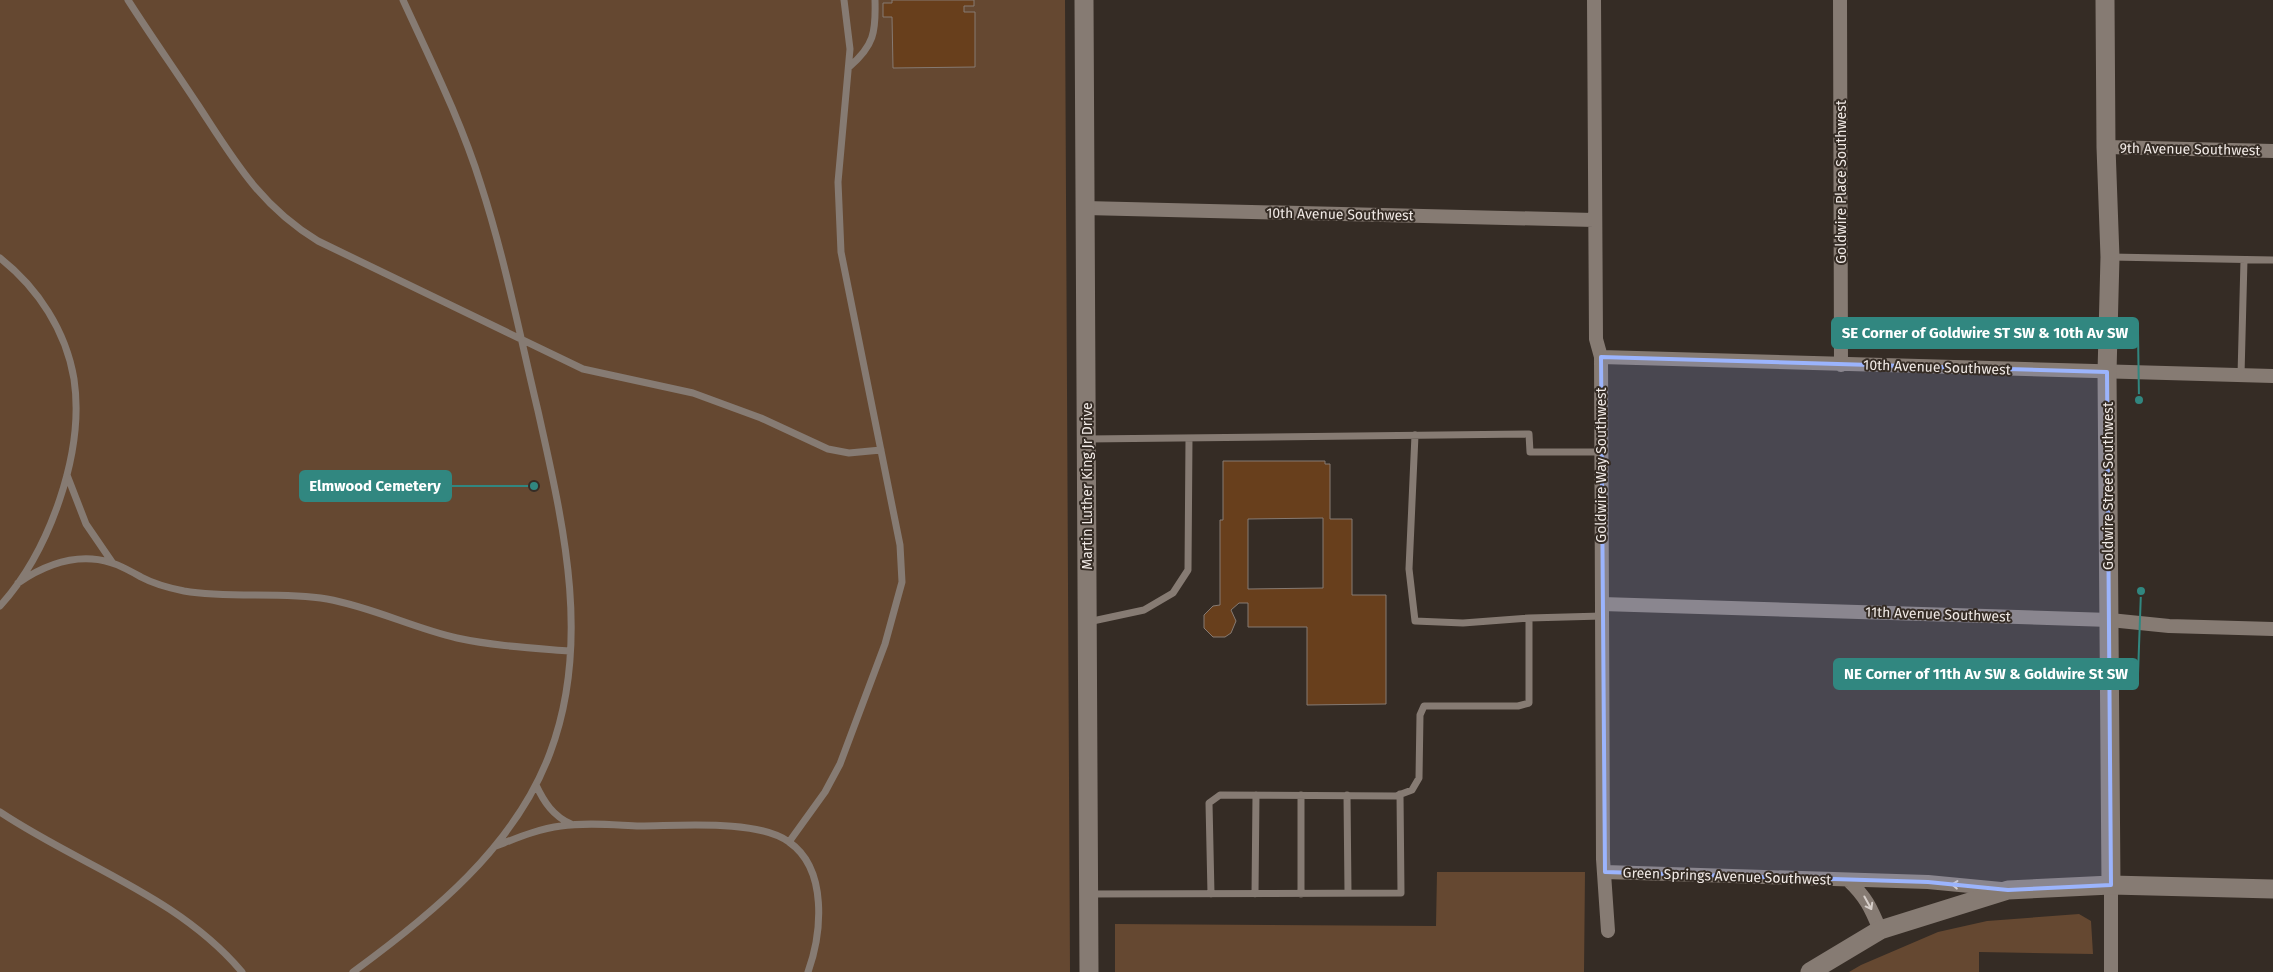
<svg xmlns="http://www.w3.org/2000/svg" width="2273" height="972" font-family="'Fira Sans',sans-serif">
	<style>
		.green { fill: #654831 }
		.building { fill: #683f1c; stroke: #867a72; fill-rule: evenodd }
		.lines { fill: none; stroke-linecap: round; stroke-linejoin: round }
		.lane { stroke: #867b73; stroke-width: 7 }
		.street { stroke: #867b73; stroke-width: 14 }
		.secondary { stroke: #867b73; stroke-width: 19 }
		.oneway { stroke: #d6cec9 }
		.marked { fill: #9bb4fd; fill-opacity: 0.2; stroke: #9bb4fd; stroke-width: 4; stroke-linejoin: round }
		.labels { text-anchor: middle; stroke-width: 4; stroke-linejoin: round; paint-order: stroke }
		.street-label { font-size: 14px; fill: #f1eae6; stroke: #352c25 }
		.leader { fill: none; stroke: #318780; stroke-width: 2 }
		.callout-dot { fill: #318780; stroke: #352c25; stroke-width: 2 }
		.callout { fill: #318780; stroke: #318780; stroke-width: 2 }
		.callout-label { font-size: 15px; text-anchor: middle; font-weight: bold; fill: #fff }
	</style>
	<rect width="100%" height="100%" fill="#352c25"/>
	<path class="green" d="M 0,0 L 1065,0 L 1070,972 L 0,972 Z
		M 1437,872 L 1585,872 L 1584,972 L 1115,972 L 1115,924 L 1436,926 Z
		M 2079,914 L 2091,921 L 2093,954 L 1979,952 L 1979,972 L 1849,972 L 1861,965 L 1938,932 L 1987,921 Z"/>
	<path class="building" d="M 892,0 L 974,0 L 974,6 L 964,6 L 964,12 L 975,12 L 975,67 L 893,68 L 892,17 L 883,17 L 883,3 L 892,3 Z
		M 1223,461 L 1325,461 L 1325,464 L 1330,464 L 1330,519 L 1352,519 L 1352,595 L 1386,595 L 1386,704 L 1307,705 L 1307,627 L 1248,627 L 1248,603 L 1239,603 L 1231,610 L 1236,621 L 1231,633 L 1225,637 L 1213,637 L 1204,628 L 1204,615 L 1213,606 L 1220,605 L 1220,520 L 1223,520 ZM 1323,518 L 1323,588 L 1248,589 L 1248,519 Z"/>
	<g class="lines">
		<path class="lane" d="M 128,0 C 151,36 175,70 198,105 C 234,160 260,206 318,241 L 583,369 L 693,393 L 761,418 L 828,449 L 849,453 L 881,450
			M 849,67 C 874,46 876,32 875,0
			M 2110,257 L 2273,260
			M 0,258 C 38,288 66,331 74,379 C 85,453 49,552 0,606
			M 2241,375 L 2244,260
			M 1415,435 L 1409,569 L 1415,621 L 1463,623 L 1529,618
			M 1087,439 L 1529,434 L 1530,452 L 1601,452
			M 67,475 L 86,524 L 112,562
			M 18,583 C 40,568 64,557 92,559 C 111,560 125,568 141,577 C 154,584 169,588 184,591 C 231,599 279,591 327,599 C 372,607 413,628 457,638 C 494,646 532,648 569,651
			M 1088,622 L 1144,610 L 1173,593 L 1188,570 L 1189,438
			M 536,785 C 544,802 553,816 571,824
			M 1347,795 L 1348,893
			M 0,812 C 81,866 178,896 242,972
			M 789,842 L 825,792 L 840,764 L 885,644 L 902,582 L 900,545 L 841,252 L 838,182 L 850,49 L 844,0
			M 496,846 C 517,838 538,829 561,826 C 587,822 614,825 640,826 C 679,826 758,819 789,842 C 828,869 822,933 808,972
			M 1089,894 L 1401,893 L 1400,794
			M 1211,894 L 1209,803 L 1220,795 L 1396,796 L 1412,790 L 1419,778 L 1420,715 L 1424,706 L 1518,706 L 1529,703 L 1529,618 L 1602,616
			M 1255,894 L 1256,795
			M 1301,894 L 1301,795
			M 353,972 C 431,915 515,847 550,753 C 592,642 563,523 538,411 C 520,336 505,259 481,185 C 461,121 431,61 403,0"/>
		<path class="street" d="M 1594,0 L 1596,339 L 1601,357 L 1603,859 L 1608,931
			M 1840,0 L 1841,365
			M 2106,147 L 2273,151
			M 1085,208 L 1594,220
			M 1601,357 L 2273,376
			M 1602,604 L 2110,620 L 2169,626 L 2273,629
			M 1605,872 L 1928,882 L 2001,889
			M 1848,880 C 1866,897 1871,908 1880,930
			M 2111,885 L 2111,972"/>
		<path class="secondary" d="M 1084,0 L 1089,972
			M 2105,0 L 2106,147 L 2110,257 L 2107,372 L 2111,885
			M 1810,972 L 1880,930 L 2008,890 L 2111,885 L 2273,889"/>
	</g>
	<defs><path id="oneway-shaft" d="M-6 0H5M1.5-3L5.5 0L1.5 3" fill="none" stroke-width="1.6" stroke-linecap="round" stroke-linejoin="round" transform="scale(1.25)"/></defs>
	<g class="oneway">
		<use href="#oneway-shaft" transform="translate(1959 885) rotate(-175)"/>
		<use href="#oneway-shaft" transform="translate(1868 903) rotate(61)"/>
	</g>
	<path class="marked" d="M 1601,357 L 2107,372 L 2111,885 L 2008,890 L 1928,882 L 1605,872 Z"/>
	<g class="labels">
		<g class="street-label">
			<text transform="translate(2190 149) rotate(1)" y="5">9th Avenue Southwest</text>
			<text transform="translate(1841 182) rotate(-90)" y="5">Goldwire Place Southwest</text>
			<text transform="translate(1340 214) rotate(1)" y="5">10th Avenue Southwest</text>
			<text transform="translate(1937 367) rotate(2)" y="5">10th Avenue Southwest</text>
			<text transform="translate(1601 465) rotate(-90)" y="5">Goldwire Way Southwest</text>
			<text transform="translate(1087 486) rotate(-90)" y="5">Martin Luther King Jr Drive</text>
			<text transform="translate(2108 486) rotate(-90)" y="5">Goldwire Street Southwest</text>
			<text transform="translate(1938 614) rotate(2)" y="5">11th Avenue Southwest</text>
			<text transform="translate(1727 876) rotate(2)" y="5">Green Springs Avenue Southwest</text>
		</g>
	</g>
	<path class="leader" d="M2139 400L2138 333M534 486L451 486M2141 591L2138 674"/>
	<g class="callout-dot">
		<circle cx="2139" cy="400" r="5"/>
		<circle cx="534" cy="486" r="5"/>
		<circle cx="2141" cy="591" r="5"/>
	</g>
	<g class="callout">
		<rect x="1832" y="318" width="306" height="30" rx="5"/>
		<rect x="300" y="471" width="151" height="30" rx="5"/>
		<rect x="1834" y="659" width="304" height="30" rx="5"/>
	</g>
	<g class="callout-label">
		<text x="1985" y="338">SE Corner of Goldwire ST SW &amp; 10th Av SW</text>
		<text x="375" y="491">Elmwood Cemetery</text>
		<text x="1986" y="679">NE Corner of 11th Av SW &amp; Goldwire St SW</text>
	</g>
</svg>
